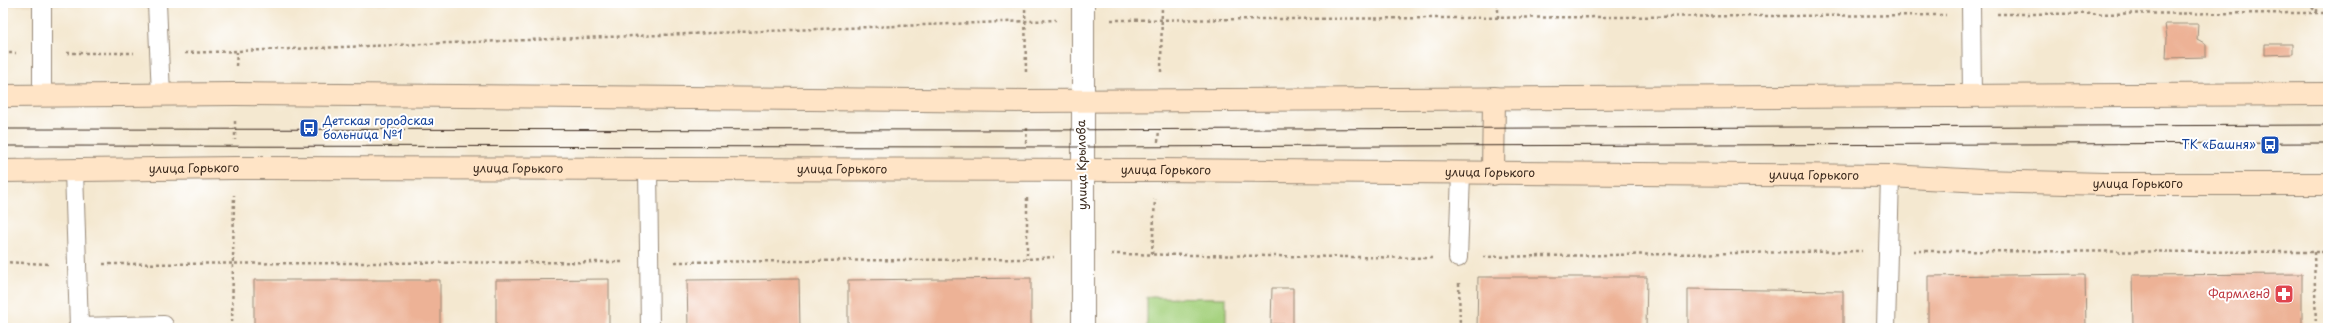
<svg xmlns="http://www.w3.org/2000/svg" width="2331" height="331" font-family="'Playpen Sans',sans-serif">
	<style>
		.built { fill: #ebd8ba }
		.green { fill: #a6d27f; stroke: #707e4e }
		.building { fill: #edb296 }
		.lines { fill: none; stroke-linecap: round; stroke-linejoin: round }
		.lane-casing { stroke: #988977; stroke-width: 20 }
		.street-casing { stroke: #988977; stroke-width: 24 }
		.secondary-casing { stroke: #988977; stroke-width: 24 }
		.path { stroke: #988977; stroke-width: 2.5; stroke-dasharray: 3 3; stroke-linecap: butt }
		.lane { stroke: #fff; stroke-width: 18 }
		.street { stroke: #fff; stroke-width: 22 }
		.secondary { stroke: #ffe4c6; stroke-width: 22 }
		.tram { stroke: #3b2a1e; stroke-width: 1 }
		.labels { text-anchor: middle; stroke-width: 4; stroke-linejoin: round; paint-order: stroke }
		.transit-label { font-size: 12px; fill: #164399; stroke: #fff; text-anchor: start }
		.street-label { font-size: 12px; fill: #3b2a1e; stroke: #fff }
		.health-label { font-size: 12px; fill: #be3a42; stroke: #fff; text-anchor: end }
	</style>
	<rect width="100%" height="100%" fill="#fff"/>
	<filter id="ink" filterUnits="userSpaceOnUse"><feTurbulence type="fractalNoise" baseFrequency=".025" numOctaves="2"/><feDisplacementMap in="SourceGraphic" scale="8" xChannelSelector="R" yChannelSelector="G"/><feConvolveMatrix kernelMatrix="1 2 1 2 8 2 1 2 1" color-interpolation-filters="sRGB"/></filter>
	<filter id="wash" filterUnits="userSpaceOnUse"><feTurbulence type="fractalNoise" baseFrequency=".012" numOctaves="4" result="noise"/><feDisplacementMap in="SourceGraphic" scale="16" xChannelSelector="R" yChannelSelector="G"/><feGaussianBlur stdDeviation="0.9" result="paint"/><feColorMatrix in="noise" values="0 0 0 0 0 0 0 0 0 0 0 0 0 0 0 0 0 1.4 0 .05"/><feComposite in="paint" operator="in"/></filter>
	<g filter="url(#wash)">
		<rect width="100%" height="100%" fill="#f4e8d0"/>
		<path class="built" d="M 3,3 L 644,3 L 3,6 Z"/>
		<path class="green" d="M 1147,297 L 1226,298 L 1226,328 L 1147,328 Z"/>
		<g id="blocks">
			<path class="building" d="M 2165,24 L 2198,24 L 2197,39 L 2206,44 L 2206,57 L 2166,58 L 2167,38 Z
				M 2265,44 L 2293,44 L 2293,54 L 2265,55 Z
				M 2085,274 L 2086,328 L 1928,328 L 1928,276 Z
				M 2302,274 L 2302,328 L 2133,328 L 2132,275 Z
				M 1478,277 L 1647,277 L 1646,328 L 1477,328 Z
				M 1031,278 L 1031,328 L 848,328 L 848,280 Z
				M 609,279 L 609,328 L 496,328 L 496,280 Z
				M 799,279 L 800,328 L 688,328 L 687,280 Z
				M 254,280 L 440,280 L 440,328 L 254,328 Z
				M 1272,288 L 1293,288 L 1293,324 L 1271,324 Z
				M 1688,289 L 1843,291 L 1843,328 L 1688,328 Z"/>
		</g>
	</g>
	<g filter="url(#ink)">
		<use href="#blocks" fill-opacity="0" stroke="#988977" stroke-width="1"/>
		<g class="lines">
			<defs>
				<path id="lane" d="M 42,3 L 42,96
					M 157,3 L 161,95
					M 1971,3 L 1972,97
					M 648,169 L 650,328
					M 74,171 L 79,327 L 77,328
					M 1458,258 L 1461,174
					M 79,327 L 164,325
					M 1886,328 L 1890,176"/>
				<path id="street" d="M 1083,3 L 1083,328"/>
				<g id="secondary">
					<path d="M 3,96 L 235,94 L 1026,101 L 2328,94"/>
					<path id="s1" d="M 3,171 L 235,168 L 1156,170 L 1890,176 L 1982,181 L 2105,184 L 2328,184"/>
					<path d="M 1493,174 L 1494,98"/>
				</g>
			</defs>
			<use href="#lane" class="lane-casing"/>
			<use href="#street" class="street-casing"/>
			<use href="#secondary" class="secondary-casing"/>
			<path class="path" d="M 1025,3 L 1026,73
				M 2308,3 L 2317,13
				M 2317,12 L 2317,3
				M 1997,14 L 2328,13
				M 1498,18 L 1498,3
				M 1111,20 L 1946,15
				M 3,53 L 16,53
				M 67,53 L 134,53
				M 185,53 L 1056,20
				M 236,66 L 237,52
				M 1161,72 L 1162,3
				M 235,121 L 235,140
				M 1158,142 L 1159,129
				M 1026,143 L 1027,128
				M 1027,198 L 1027,259
				M 1913,251 L 2328,252
				M 2314,252 L 2316,328
				M 1111,254 L 1432,258
				M 1152,254 L 1155,199
				M 1483,257 L 1862,251
				M 3,262 L 50,264
				M 675,262 L 1027,259 L 1054,257
				M 103,264 L 624,262
				M 1459,283 L 1460,328
				M 232,328 L 234,195"/>
			<use href="#lane" class="lane"/>
			<use href="#street" class="street"/>
			<use href="#secondary" class="secondary"/>
			<path class="tram" d="M 3,129 L 1027,130 L 2328,125
				M 3,146 L 1082,147 L 2328,143"/>
		</g>
	</g>
	<defs>
		<symbol id="bus-square" viewBox="-11 -11 22 22"><rect x="-9" y="-9" width="18" height="18" rx="4" fill="#1a4fb4" stroke="#fff"/><path d="M-5-6H5V4H4V6H2V4H-2V6H-4V4H-5ZM-3.5-4V0h7V-4ZM-3.5 1.2v1.5H-2V1.2ZM2 1.2v1.5H3.5V1.2Z" fill="#fff"/></symbol>
		<symbol id="pharmacy-square" viewBox="-11 -11 22 22"><rect x="-9" y="-9" width="18" height="18" rx="4" fill="#e0444e" stroke="#fff"/><path d="M-2-6h4v4h4v4h-4v4h-4v-4h-4v-4h4Z" fill="#fff"/></symbol>
	</defs>
	<g fill-rule="evenodd">
		<use href="#bus-square" x="298" y="117" width="22" height="22"/>
		<use href="#bus-square" x="2259" y="134" width="22" height="22"/>
		<use href="#pharmacy-square" x="2273" y="283" width="22" height="22"/>
	</g>
	<g class="labels">
		<g class="transit-label">
			<text x="323" y="125">Детская городская<tspan x="323" dy="14">больница №1</tspan></text>
			<text x="2256" y="149" text-anchor="end">ТК «Башня»</text>
		</g>
		<g class="street-label">
			<text transform="translate(1082 165) rotate(-91)" y="4">улица Крылова</text>
			<text dy="4" stroke="none"><textPath href="#s1" startOffset="191">улица Горького</textPath></text>
			<text dy="4" stroke="none"><textPath href="#s1" startOffset="515">улица Горького</textPath></text>
			<text dy="4" stroke="none"><textPath href="#s1" startOffset="839">улица Горького</textPath></text>
			<text dy="4" stroke="none"><textPath href="#s1" startOffset="1163">улица Горького</textPath></text>
			<text dy="4" stroke="none"><textPath href="#s1" startOffset="1487">улица Горького</textPath></text>
			<text dy="4" stroke="none"><textPath href="#s1" startOffset="1811">улица Горького</textPath></text>
			<text dy="4" stroke="none"><textPath href="#s1" startOffset="2135">улица Горького</textPath></text>
		</g>
		<g class="health-label">
			<text x="2270" y="298">Фармленд</text>
		</g>
	</g>
	<rect width="2331" height="331" fill="none" stroke="#fff" stroke-width="16"/>
</svg>
